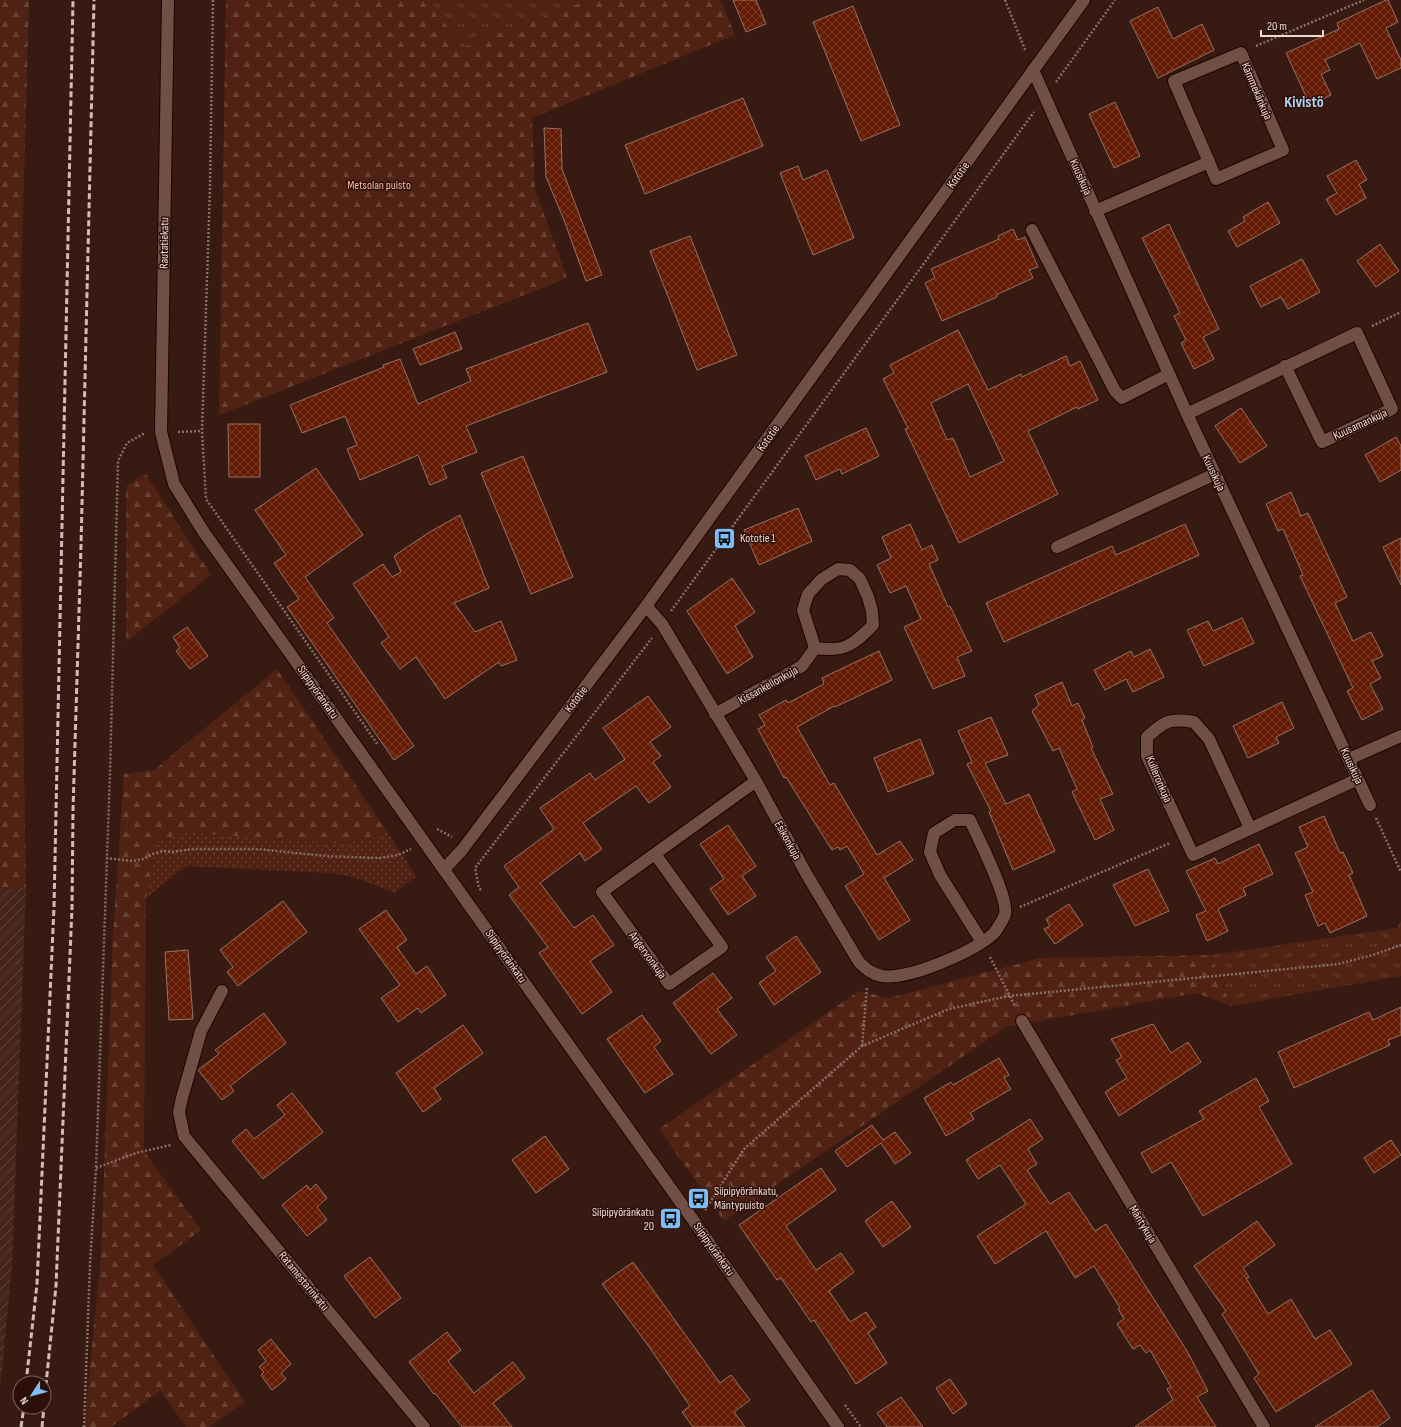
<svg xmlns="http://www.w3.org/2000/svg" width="1401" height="1427" font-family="'Sofia Sans Condensed',sans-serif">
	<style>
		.industrial { fill: url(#industrial-furrows) }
		.grass { fill: url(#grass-dots) }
		.forest { fill: url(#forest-firs) }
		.park { fill: url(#park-tufts) }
		.building { fill: url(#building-cross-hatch); stroke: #967267; fill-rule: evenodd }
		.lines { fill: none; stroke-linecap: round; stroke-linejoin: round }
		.minor-casing { stroke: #1d0400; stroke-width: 14 }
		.path { stroke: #886f67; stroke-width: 2.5; stroke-dasharray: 2 2; stroke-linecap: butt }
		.minor { stroke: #714f45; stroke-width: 12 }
		.rail { stroke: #d3bdb6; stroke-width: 3; stroke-dasharray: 6 3; stroke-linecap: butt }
		.labels { text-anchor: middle; stroke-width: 3; stroke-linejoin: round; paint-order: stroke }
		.street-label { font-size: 12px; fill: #eedad3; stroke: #2c1008 }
		.park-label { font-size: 12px; fill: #fbb8a3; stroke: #2c1008 }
		.poi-label { font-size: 12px; fill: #eedad3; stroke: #2c1008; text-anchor: start }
		.district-label { font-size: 16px; font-weight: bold; fill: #afd2f4; stroke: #2c1008 }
	</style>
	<defs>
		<pattern id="industrial-furrows" width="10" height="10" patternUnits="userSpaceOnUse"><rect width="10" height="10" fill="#47251a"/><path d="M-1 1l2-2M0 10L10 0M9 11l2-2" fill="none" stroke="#62443a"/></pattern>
		<pattern id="grass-dots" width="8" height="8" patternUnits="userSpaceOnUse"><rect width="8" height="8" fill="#4f2213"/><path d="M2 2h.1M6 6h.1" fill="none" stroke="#694234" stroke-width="1.8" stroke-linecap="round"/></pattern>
		<pattern id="forest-firs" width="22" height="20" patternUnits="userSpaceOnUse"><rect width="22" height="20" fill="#4f2213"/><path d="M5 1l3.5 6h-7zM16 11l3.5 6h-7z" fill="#694234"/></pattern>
		<pattern id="park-tufts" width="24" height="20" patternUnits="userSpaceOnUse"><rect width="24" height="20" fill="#4f2213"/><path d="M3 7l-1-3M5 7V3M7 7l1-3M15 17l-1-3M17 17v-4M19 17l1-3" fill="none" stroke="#694234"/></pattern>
		<pattern id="building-cross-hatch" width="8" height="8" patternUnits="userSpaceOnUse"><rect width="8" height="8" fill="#641b02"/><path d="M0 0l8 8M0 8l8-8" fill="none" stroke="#7a3c26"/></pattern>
	</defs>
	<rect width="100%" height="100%" fill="#371a11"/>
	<path class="industrial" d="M 26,887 L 12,1266 L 0,1389 L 0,889 Z"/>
	<path class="grass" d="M 386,830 L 416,876 L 395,893 L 357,878 L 330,873 L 186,866 L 146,898 L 157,843 L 184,832 L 329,844 L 371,840 Z"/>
	<path class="forest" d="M 0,0 L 29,0 L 18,397 L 26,887 L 0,889 Z
		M 226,0 L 430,0 L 461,47 L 588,0 L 721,0 L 735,35 L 532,118 L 535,189 L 567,278 L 219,415 Z
		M 145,473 L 211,575 L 126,642 L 126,487 Z
		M 277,669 L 386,830 L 371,840 L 329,844 L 184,832 L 157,843 L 146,898 L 144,1151 L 201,1230 L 153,1265 L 245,1402 L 209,1427 L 186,1427 L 160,1391 L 111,1427 L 84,1427 L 101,1255 L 113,935 L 124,774 L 154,770 Z
		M 1211,955 L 1231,1006 L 1196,993 L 1006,1027 L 724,1221 L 659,1129 L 859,991 L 889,998 L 1040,958 Z"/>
	<path class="park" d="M 430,0 L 588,0 L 461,48 Z
		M 1401,921 L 1401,976 L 1231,1006 L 1211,955 L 1397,928 Z"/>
	<path class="building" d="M 733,0 L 756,0 L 766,24 L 746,32 Z
		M 1386,0 L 1388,0 L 1398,22 L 1386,28 L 1401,60 L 1401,68 L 1377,79 L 1360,43 L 1325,60 L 1330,70 L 1321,74 L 1331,95 L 1310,105 L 1286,53 L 1339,29 L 1337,23 Z
		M 853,6 L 900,125 L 861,141 L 813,22 Z
		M 1158,7 L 1173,39 L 1202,24 L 1214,50 L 1158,78 L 1130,21 Z
		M 743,98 L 763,146 L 645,194 L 625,145 Z
		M 1115,102 L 1140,156 L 1114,168 L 1089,114 Z
		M 544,128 L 561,129 L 562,169 L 602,275 L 586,281 L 564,220 L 546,177 Z
		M 1356,160 L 1367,180 L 1359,184 L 1366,198 L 1336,215 L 1326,199 L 1337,193 L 1327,176 Z
		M 798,166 L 803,180 L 827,170 L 854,238 L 813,255 L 780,173 Z
		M 1268,202 L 1280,223 L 1237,247 L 1228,231 L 1245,221 L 1243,217 Z
		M 1169,224 L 1219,329 L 1203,337 L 1214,359 L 1194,369 L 1181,343 L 1186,340 L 1174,316 L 1180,313 L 1142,238 Z
		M 1013,229 L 1018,240 L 1025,237 L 1038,267 L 1029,270 L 1033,278 L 996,295 L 997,297 L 942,321 L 925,283 L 935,278 L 931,269 L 999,239 L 998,236 Z
		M 690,236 L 737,355 L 697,370 L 650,251 Z
		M 1380,244 L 1399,271 L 1376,287 L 1357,261 Z
		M 1302,259 L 1320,292 L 1288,309 L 1281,297 L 1261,307 L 1250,286 Z
		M 588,323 L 607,372 L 466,426 L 477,452 L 442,466 L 447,478 L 430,485 L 418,455 L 360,480 L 347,449 L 357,445 L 345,416 L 302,433 L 290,405 L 384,367 L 383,365 L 400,359 L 418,404 L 471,381 L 466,369 Z
		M 958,330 L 988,390 L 1021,374 L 1022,377 L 1066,356 L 1070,366 L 1080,361 L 1098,400 L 1078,409 L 1077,407 L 1028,431 L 1058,494 L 959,543 L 905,429 L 908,428 L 883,379 L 894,373 L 890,365 ZM 968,384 L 1004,461 L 970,477 L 953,438 L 947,440 L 931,403 Z
		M 455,332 L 462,349 L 420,365 L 413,349 Z
		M 1241,408 L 1267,446 L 1240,463 L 1215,426 Z
		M 228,424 L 260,424 L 260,477 L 229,477 Z
		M 866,428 L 879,456 L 842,474 L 840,469 L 816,480 L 805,456 Z
		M 1396,437 L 1401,446 L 1401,470 L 1380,482 L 1365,455 Z
		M 523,456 L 573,577 L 531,594 L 481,473 Z
		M 316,468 L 363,535 L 305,577 L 334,618 L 327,623 L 414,746 L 394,760 L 287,607 L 299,599 L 274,563 L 286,555 L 255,510 Z
		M 1291,492 L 1301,516 L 1308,513 L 1347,597 L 1335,603 L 1353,641 L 1371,632 L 1383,656 L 1372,661 L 1381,678 L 1370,684 L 1383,709 L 1362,720 L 1347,691 L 1353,688 L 1300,576 L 1303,575 L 1283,529 L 1278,531 L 1266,504 Z
		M 798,508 L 812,541 L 759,565 L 744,530 Z
		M 460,515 L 489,588 L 454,603 L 475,632 L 501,621 L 517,660 L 501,666 L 499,662 L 445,699 L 416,657 L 400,669 L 381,643 L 389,637 L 353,584 L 383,564 L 392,577 L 401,572 L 394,556 L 428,533 Z
		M 910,524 L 922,550 L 932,545 L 938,560 L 929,564 L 948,607 L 950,606 L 972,651 L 957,657 L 965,676 L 933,689 L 904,627 L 921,619 L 906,586 L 890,593 L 877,565 L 891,558 L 882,537 Z
		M 1185,524 L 1199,555 L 1004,642 L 986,603 L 1112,546 L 1116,555 Z
		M 1401,538 L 1401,585 L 1383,547 Z
		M 732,578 L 755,612 L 735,626 L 753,657 L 727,674 L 687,611 Z
		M 1242,618 L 1254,643 L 1204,666 L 1187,630 L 1208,621 L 1213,631 Z
		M 187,627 L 208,656 L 190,669 L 176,651 L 180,648 L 173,637 Z
		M 1150,649 L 1164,677 L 1133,692 L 1126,679 L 1105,690 L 1094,670 L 1131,651 L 1134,657 Z
		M 879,651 L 892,680 L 835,707 L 834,706 L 797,727 L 830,785 L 834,783 L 877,855 L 900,841 L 913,860 L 884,878 L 910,920 L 879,940 L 845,886 L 864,874 L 847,846 L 840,850 L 838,847 L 832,850 L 786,777 L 784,778 L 758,729 L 765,725 L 759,715 L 786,700 L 788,703 L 824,684 L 822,678 Z
		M 1062,682 L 1072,706 L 1078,703 L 1085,718 L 1082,720 L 1093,747 L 1091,748 L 1113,794 L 1100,799 L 1114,830 L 1095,840 L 1072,792 L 1077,789 L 1059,748 L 1053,751 L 1032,711 L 1039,705 L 1035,695 Z
		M 648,696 L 671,727 L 650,742 L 661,756 L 653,762 L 671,787 L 649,803 L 636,786 L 583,823 L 602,849 L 585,861 L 580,853 L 540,883 L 574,928 L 593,915 L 614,945 L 590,961 L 612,992 L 582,1014 L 539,953 L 548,947 L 509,895 L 519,887 L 504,866 L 554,829 L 540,808 L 590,773 L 595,780 L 625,759 L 603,728 Z
		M 1282,702 L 1294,728 L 1276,737 L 1279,743 L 1248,758 L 1233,726 Z
		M 991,717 L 1008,755 L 985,763 L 1006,804 L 1029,794 L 1055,851 L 1013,870 L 989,812 L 991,811 L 967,764 L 972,762 L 958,731 Z
		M 920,739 L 934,774 L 888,792 L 874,758 Z
		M 1324,816 L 1340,853 L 1343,852 L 1353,873 L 1349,875 L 1367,916 L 1330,933 L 1325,923 L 1318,926 L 1305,895 L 1313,892 L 1295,853 L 1308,847 L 1299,827 Z
		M 728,825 L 756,866 L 742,876 L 756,896 L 728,915 L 710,889 L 724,879 L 700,844 Z
		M 1259,844 L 1273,874 L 1243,888 L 1246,895 L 1218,909 L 1228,931 L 1207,941 L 1196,915 L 1206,911 L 1186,871 L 1215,858 L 1218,864 Z
		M 1148,869 L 1169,911 L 1135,926 L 1113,885 Z
		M 283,901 L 307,932 L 238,986 L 227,972 L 233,967 L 220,950 Z
		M 1069,904 L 1083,925 L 1055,944 L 1044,929 L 1050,926 L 1046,919 Z
		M 386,910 L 407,940 L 397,947 L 416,974 L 427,966 L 446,995 L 421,1013 L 418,1008 L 398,1022 L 381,998 L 400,985 L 359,929 Z
		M 796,936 L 821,972 L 774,1005 L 759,983 L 776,971 L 766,957 Z
		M 188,950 L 193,1019 L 169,1020 L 165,952 Z
		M 713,973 L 732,998 L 717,1009 L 737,1035 L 711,1054 L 673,1003 Z
		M 1401,1007 L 1401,1035 L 1388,1040 L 1390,1045 L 1294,1088 L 1278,1052 L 1369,1012 L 1373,1020 Z
		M 264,1013 L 286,1043 L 230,1086 L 234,1091 L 222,1100 L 198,1070 L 219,1054 L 215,1050 Z
		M 642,1015 L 661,1041 L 654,1047 L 673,1074 L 645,1093 L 607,1039 Z
		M 1153,1024 L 1171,1053 L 1188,1042 L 1201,1062 L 1119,1116 L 1105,1092 L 1127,1078 L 1116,1060 L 1122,1057 L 1111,1039 Z
		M 463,1025 L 483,1053 L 434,1088 L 441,1099 L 423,1112 L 396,1073 Z
		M 999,1058 L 1009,1075 L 1004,1078 L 1011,1089 L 970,1113 L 974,1119 L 946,1136 L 924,1098 L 951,1082 L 953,1085 Z
		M 1256,1078 L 1269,1101 L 1259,1107 L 1292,1164 L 1203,1216 L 1171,1162 L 1152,1173 L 1141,1153 L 1204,1119 L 1199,1111 Z
		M 292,1093 L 323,1132 L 263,1179 L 232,1141 L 246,1129 L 254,1139 L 285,1115 L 277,1105 Z
		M 1030,1119 L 1043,1139 L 1028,1149 L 1037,1164 L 1027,1170 L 1050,1204 L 1069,1192 L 1095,1231 L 1106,1224 L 1187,1351 L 1208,1391 L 1197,1397 L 1216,1427 L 1135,1427 L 1173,1400 L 1167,1389 L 1171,1387 L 1150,1350 L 1146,1353 L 1140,1345 L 1133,1349 L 1117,1324 L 1124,1319 L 1118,1309 L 1120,1308 L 1094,1266 L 1075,1278 L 1046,1231 L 995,1264 L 977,1236 L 1026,1204 L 1000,1165 L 978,1179 L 966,1160 Z
		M 872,1125 L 883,1140 L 895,1132 L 911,1153 L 895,1164 L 881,1143 L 847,1167 L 835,1151 Z
		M 545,1136 L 569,1169 L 536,1193 L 512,1160 Z
		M 1391,1140 L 1401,1155 L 1374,1173 L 1364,1158 Z
		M 821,1168 L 836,1190 L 786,1226 L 816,1270 L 841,1253 L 854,1272 L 829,1291 L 850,1322 L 866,1312 L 876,1327 L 868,1333 L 887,1363 L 856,1384 L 814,1320 L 811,1322 L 781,1278 L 777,1280 L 739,1225 Z
		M 316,1184 L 327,1198 L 317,1207 L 327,1220 L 307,1236 L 282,1205 L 307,1185 L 310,1190 Z
		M 892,1201 L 911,1227 L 883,1247 L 865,1221 Z
		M 1257,1221 L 1275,1245 L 1243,1268 L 1249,1277 L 1246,1278 L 1268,1314 L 1291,1299 L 1315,1339 L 1330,1330 L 1352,1364 L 1276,1412 L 1254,1378 L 1259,1374 L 1222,1314 L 1226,1311 L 1194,1266 Z
		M 370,1257 L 401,1298 L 375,1318 L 344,1276 Z
		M 633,1262 L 720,1383 L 731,1375 L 750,1400 L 734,1412 L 745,1427 L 693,1427 L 682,1412 L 690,1406 L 645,1341 L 602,1284 Z
		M 447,1332 L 461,1350 L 448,1361 L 474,1393 L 513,1362 L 525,1378 L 493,1403 L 512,1427 L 462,1427 L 435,1393 L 434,1394 L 409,1362 Z
		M 271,1339 L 291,1364 L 281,1373 L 286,1379 L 272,1390 L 261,1375 L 264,1372 L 259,1367 L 266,1361 L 258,1350 Z
		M 950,1379 L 967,1404 L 953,1414 L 936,1388 Z
		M 1372,1390 L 1390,1418 L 1377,1427 L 1315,1427 Z
		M 901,1397 L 923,1427 L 887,1427 L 877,1413 Z"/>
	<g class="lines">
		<defs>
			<path id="minor" d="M 168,0 L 161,432 L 174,484 L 203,531 L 696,1224 L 838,1427
				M 1033,70 L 1187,414 L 1370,805
				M 1095,211 L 1209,162 L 1216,179 L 1283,150 L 1241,53 L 1174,81 L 1209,162
				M 1032,230 L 1115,391 L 1122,398 L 1169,374
				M 1187,414 L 1357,333 L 1392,409 L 1322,442 L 1285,366
				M 1057,547 L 1215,474
				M 646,606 L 662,624 L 756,781 L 807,875 L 859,962 C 866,969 872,974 882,976 C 909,980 972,952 992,935 C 996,932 1004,918 1005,914 C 1009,898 978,838 970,820 L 955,820 L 934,833 L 930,852 L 940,875 L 982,942
				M 715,714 L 802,666 L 815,648 C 845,652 852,646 873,625 L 872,611 L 868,597 L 860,579 L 850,570 L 838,569 L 822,579 L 808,594 L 803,610 L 815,648
				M 1349,759 L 1401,736
				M 1250,828 L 1209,739 L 1194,722 C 1169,718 1165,721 1147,737 L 1147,756 L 1193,855 L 1358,779
				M 655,854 L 722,947 L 669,984 L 602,892 L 756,781
				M 444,869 L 462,850 L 646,606 L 1084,0
				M 222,991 L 201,1031 L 182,1098 L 179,1112 L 184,1136 L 424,1427
				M 1022,1021 L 1264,1427"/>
		</defs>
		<use href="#minor" class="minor-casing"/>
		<path class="path" d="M 213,0 L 210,187 L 202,431 L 206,499 L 378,745
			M 1005,0 L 1026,52
			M 1256,46 L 1364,0
			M 1056,82 L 1115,0
			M 1372,326 L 1401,312
			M 178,432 L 202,431
			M 671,611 L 1034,112
			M 1376,818 L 1401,872
			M 437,829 L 452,837
			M 106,858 L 132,861 L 144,859 L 153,854 L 163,851 L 172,852 L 192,849 L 258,849 L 325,856 L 379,858 L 398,855 L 411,849
			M 481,890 L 479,888 L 475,868 L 652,638
			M 1020,907 L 1170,843
			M 990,957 L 1015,1006
			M 862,1046 L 867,987
			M 96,1168 L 136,1153 L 171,1145
			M 705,1210 L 744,1149 L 862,1046 L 949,1009 L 1009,996 L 1338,964 L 1373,955 L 1401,945
			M 845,1405 L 861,1427
			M 84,1427 L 90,1264 L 96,1168 L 110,773 L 118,461 L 127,443 L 145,433"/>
		<use href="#minor" class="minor"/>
		<path class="rail" d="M 26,1383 L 37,1284 L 54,907 L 73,0
			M 44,1404 L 56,1286 L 72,908 L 73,810 L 81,546 L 94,0
			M 21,1427 L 24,1407
			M 42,1427 L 44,1407"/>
	</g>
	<defs>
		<symbol id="bus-square" viewBox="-11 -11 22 22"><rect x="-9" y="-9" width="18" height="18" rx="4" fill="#7dbef9" stroke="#2c1008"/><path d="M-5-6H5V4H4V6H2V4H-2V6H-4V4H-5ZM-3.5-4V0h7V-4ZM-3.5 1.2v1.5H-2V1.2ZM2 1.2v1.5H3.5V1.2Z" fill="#111"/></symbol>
	</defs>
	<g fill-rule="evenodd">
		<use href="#bus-square" x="712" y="526" width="25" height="25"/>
		<use href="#bus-square" x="686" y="1186" width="25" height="25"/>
		<use href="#bus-square" x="658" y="1206" width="25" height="25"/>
	</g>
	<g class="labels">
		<g class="street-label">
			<text transform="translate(1257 91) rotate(67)" y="4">Kämmekänkuja</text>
			<text transform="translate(958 175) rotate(-54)" y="4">Kototie</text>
			<text transform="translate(1081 177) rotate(66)" y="4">Kuusikuja</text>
			<text transform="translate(164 243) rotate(-89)" y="4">Rautatiekatu</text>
			<text transform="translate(1360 424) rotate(-25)" y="4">Kuusamankuja</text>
			<text transform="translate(768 438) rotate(-54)" y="4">Kototie</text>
			<text transform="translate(1214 473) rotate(65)" y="4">Kuusikuja</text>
			<text transform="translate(768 685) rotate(-29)" y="4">Kissankellonkuja</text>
			<text transform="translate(318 692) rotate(55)" y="4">Siipipyöränkatu</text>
			<text transform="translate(576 699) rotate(-53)" y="4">Kototie</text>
			<text transform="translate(1352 766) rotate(65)" y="4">Kuusikuja</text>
			<text transform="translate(1159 779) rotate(67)" y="4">Kulleronkuja</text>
			<text transform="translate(788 840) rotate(61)" y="4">Esikonkuja</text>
			<text transform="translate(648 955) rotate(54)" y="4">Angervonkuja</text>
			<text transform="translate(506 956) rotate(55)" y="4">Siipipyöränkatu</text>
			<text transform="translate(1143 1224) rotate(59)" y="4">Mäntykuja</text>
			<text transform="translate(714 1249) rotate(55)" y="4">Siipipyöränkatu</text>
			<text transform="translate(304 1281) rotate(51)" y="4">Ratamestarinkatu</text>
		</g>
		<g class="park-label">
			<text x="379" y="189">Metsolan puisto</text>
		</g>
		<g class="poi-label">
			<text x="740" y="542">Kototie 1</text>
			<text x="714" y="1195">Siipipyöränkatu,<tspan x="714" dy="14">Mäntypuisto</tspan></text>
			<text x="654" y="1216" text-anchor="end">Siipipyöränkatu<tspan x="654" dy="14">20</tspan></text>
		</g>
		<g class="district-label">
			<text x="1304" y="107">Kivistö</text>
		</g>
	</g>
	<g transform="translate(32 1395) rotate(234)"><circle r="19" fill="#2c1008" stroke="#7a6159"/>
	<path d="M0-3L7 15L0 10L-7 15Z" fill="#7dbef9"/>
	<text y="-6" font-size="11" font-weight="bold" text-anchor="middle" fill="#eedad3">N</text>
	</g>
	<path d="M1261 30v6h62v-6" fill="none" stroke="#eedad3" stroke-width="2"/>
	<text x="1267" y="30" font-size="12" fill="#eedad3" stroke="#2c1008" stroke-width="3" paint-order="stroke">20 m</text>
</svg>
